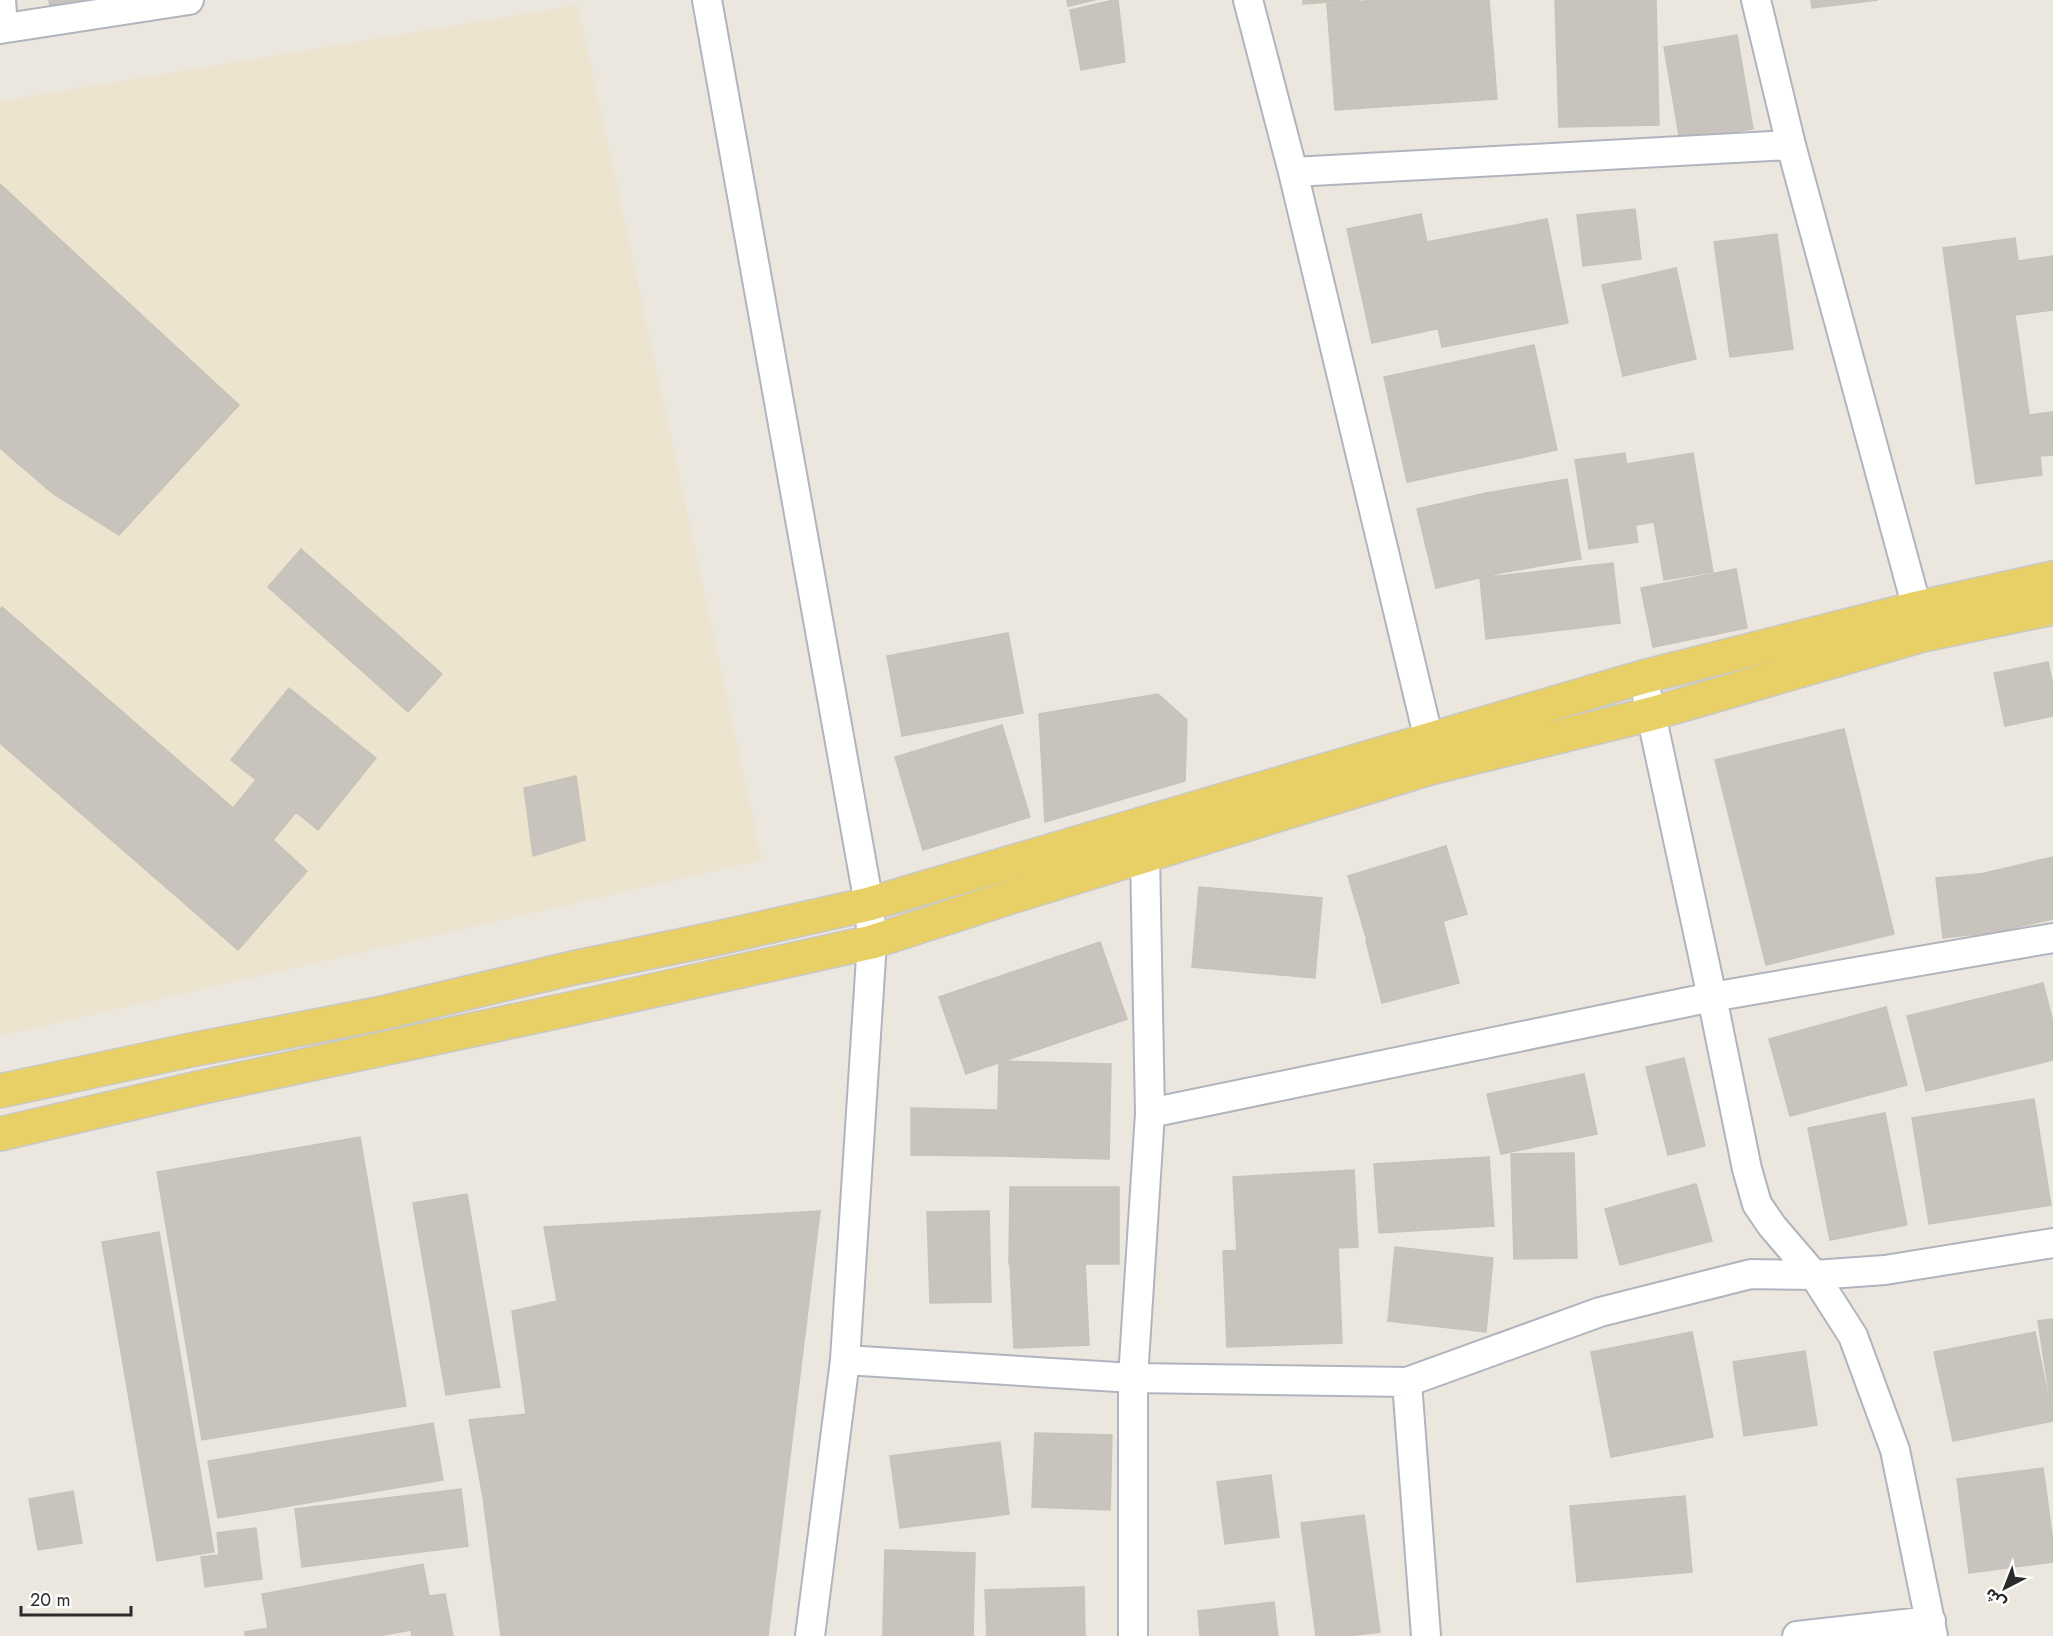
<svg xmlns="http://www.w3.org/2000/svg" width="2053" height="1636" font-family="Jost,'Noto Sans Arabic',sans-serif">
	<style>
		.education { fill: #ece4cf }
		.building { fill: #c8c3bd; stroke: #c7c3b8; stroke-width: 1.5 }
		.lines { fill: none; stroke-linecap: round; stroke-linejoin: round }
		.street-casing { stroke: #b1b4be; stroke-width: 32 }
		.primary-casing { stroke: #c8c8c8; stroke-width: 36 }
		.street { stroke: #fff; stroke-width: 28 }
		.primary { stroke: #e8d067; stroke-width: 33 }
	</style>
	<rect width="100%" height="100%" fill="#ece7de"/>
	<path class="education" d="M 578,5 L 762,860 L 0,1036 L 0,101 Z"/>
	<path class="building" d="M 49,0 L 135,0 L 50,9 Z
		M 1067,0 L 1095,0 L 1068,6 Z
		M 1114,0 L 1118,0 L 1125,62 L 1081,70 L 1070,10 Z
		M 1303,0 L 1360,0 L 1303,4 Z
		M 1377,0 L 1489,0 L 1497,99 L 1335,110 L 1327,4 Z
		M 1555,0 L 1656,0 L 1659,125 L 1559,127 Z
		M 1811,0 L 1878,0 L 1812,8 Z
		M 1737,35 L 1753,129 L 1680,141 L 1664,47 Z
		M 0,184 L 239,405 L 119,535 L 52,493 L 0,448 Z
		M 1635,209 L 1641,259 L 1583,266 L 1577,215 Z
		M 1421,214 L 1445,327 L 1372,343 L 1347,229 Z
		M 1547,219 L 1568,323 L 1442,347 L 1421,243 Z
		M 1777,234 L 1793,349 L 1730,357 L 1714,242 Z
		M 2015,238 L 2018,261 L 2053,256 L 2053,310 L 2015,315 L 2029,415 L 2053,412 L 2053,455 L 2040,456 L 2042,475 L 1976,484 L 1943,248 Z
		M 1676,268 L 1696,359 L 1623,376 L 1602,285 Z
		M 1534,345 L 1557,450 L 1407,482 L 1384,377 Z
		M 1625,453 L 1638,542 L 1589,549 L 1575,460 Z
		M 1693,453 L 1703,514 L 1637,525 L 1626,464 Z
		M 1567,479 L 1581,559 L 1500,573 L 1486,493 Z
		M 1486,493 L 1505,572 L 1436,588 L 1417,509 Z
		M 1703,514 L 1713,572 L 1664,580 L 1654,522 Z
		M 301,549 L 442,674 L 408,712 L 268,587 Z
		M 1613,563 L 1620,623 L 1486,639 L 1480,578 Z
		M 1736,569 L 1747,628 L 1653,647 L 1641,588 Z
		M 2,607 L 233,808 L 256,780 L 231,760 L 289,688 L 376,758 L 318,830 L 296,812 L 273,840 L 307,871 L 238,950 L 0,743 L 0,610 Z
		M 1008,633 L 1023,713 L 902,736 L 887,656 Z
		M 2048,662 L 2053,686 L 2053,716 L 2005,726 L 1994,673 Z
		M 1158,694 L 1187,720 L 1185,781 L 1045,822 L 1039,714 Z
		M 1002,725 L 1030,817 L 923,850 L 895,757 Z
		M 1844,729 L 1894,934 L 1766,965 L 1715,760 Z
		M 576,776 L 585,840 L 533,856 L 524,788 Z
		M 1446,846 L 1467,914 L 1368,944 L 1348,876 Z
		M 2053,857 L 2053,919 L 1995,932 L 1980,874 Z
		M 1988,873 L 1995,932 L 1943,938 L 1936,878 Z
		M 1199,887 L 1322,898 L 1315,978 L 1192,967 Z
		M 1443,921 L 1459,983 L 1382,1003 L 1366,941 Z
		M 1100,942 L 1127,1019 L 966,1074 L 939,997 Z
		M 2043,983 L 2053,1022 L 2053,1060 L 1926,1091 L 1907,1016 Z
		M 1886,1007 L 1907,1085 L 1790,1116 L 1769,1039 Z
		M 1684,1058 L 1705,1146 L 1668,1155 L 1646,1067 Z
		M 999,1061 L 1111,1064 L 1109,1159 L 997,1156 Z
		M 1584,1074 L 1597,1134 L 1501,1154 L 1487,1094 Z
		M 2034,1099 L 2051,1205 L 1929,1224 L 1912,1118 Z
		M 911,1108 L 997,1110 L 997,1156 L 911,1155 Z
		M 1885,1113 L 1907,1225 L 1830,1240 L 1808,1128 Z
		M 360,1137 L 406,1406 L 202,1440 L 157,1172 Z
		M 1574,1153 L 1577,1258 L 1514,1259 L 1511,1154 Z
		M 1489,1157 L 1494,1226 L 1379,1233 L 1374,1164 Z
		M 1354,1170 L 1358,1247 L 1237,1253 L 1233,1177 Z
		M 1696,1184 L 1712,1241 L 1620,1265 L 1605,1209 Z
		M 1010,1187 L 1119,1187 L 1119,1264 L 1009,1264 Z
		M 467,1194 L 500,1387 L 446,1395 L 413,1203 Z
		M 820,1211 L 768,1636 L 501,1636 L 483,1497 L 469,1420 L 526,1414 L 512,1311 L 557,1301 L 544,1227 Z
		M 989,1211 L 991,1302 L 930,1303 L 927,1212 Z
		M 159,1232 L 214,1552 L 157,1561 L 102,1242 Z
		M 1338,1247 L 1342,1343 L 1227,1347 L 1223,1251 Z
		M 1395,1247 L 1493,1258 L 1486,1332 L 1388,1321 Z
		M 1085,1261 L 1089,1345 L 1014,1348 L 1010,1264 Z
		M 2053,1319 L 2053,1419 L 2038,1321 Z
		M 1692,1332 L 1713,1437 L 1611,1457 L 1591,1352 Z
		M 2035,1332 L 2053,1421 L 1953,1441 L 1934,1352 Z
		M 1805,1351 L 1817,1425 L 1744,1436 L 1733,1362 Z
		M 433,1423 L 443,1480 L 218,1518 L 208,1461 Z
		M 1035,1433 L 1112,1435 L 1110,1510 L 1032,1507 Z
		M 1000,1442 L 1009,1514 L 900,1528 L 890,1456 Z
		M 2043,1468 L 2053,1542 L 2053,1562 L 1969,1573 L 1957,1479 Z
		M 1271,1475 L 1279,1537 L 1225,1544 L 1217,1482 Z
		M 461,1489 L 468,1546 L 302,1567 L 295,1509 Z
		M 73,1491 L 82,1543 L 38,1550 L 29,1499 Z
		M 1685,1496 L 1692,1572 L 1577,1582 L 1570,1506 Z
		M 1364,1515 L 1380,1632 L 1347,1636 L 1316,1636 L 1301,1523 Z
		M 256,1528 L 262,1579 L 205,1587 L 201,1557 L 219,1555 L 217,1533 Z
		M 885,1550 L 975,1553 L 963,1631 L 883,1630 Z
		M 885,1550 L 975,1553 L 973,1636 L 883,1636 Z
		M 423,1564 L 429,1596 L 445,1594 L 453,1636 L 412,1636 L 411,1630 L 379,1636 L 245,1636 L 245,1632 L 268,1628 L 262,1594 Z
		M 1084,1587 L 1085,1636 L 987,1636 L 985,1590 Z
		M 1274,1602 L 1278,1636 L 1200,1636 L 1198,1611 Z"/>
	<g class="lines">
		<defs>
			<path id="street" d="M 1,0 L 3,28
				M 707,0 L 869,904 L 872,942 L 845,1360 L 810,1636
				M 1248,0 L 1293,172 L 1429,740
				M 1756,0 L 1791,145 L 1917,608
				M 0,29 L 189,0
				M 1293,172 L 1791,145
				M 1643,677 L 1712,997 L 1747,1169 L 1757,1204 L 1772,1226 L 1814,1275 L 1853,1336 L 1895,1450 L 1933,1636
				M 1150,1113 L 1712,997 L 2053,938
				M 845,1360 L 1133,1378 L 1407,1382 L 1600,1312 L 1751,1274 L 1814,1275 L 1885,1270 L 2053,1243
				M 1407,1382 L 1426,1636
				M 1133,1636 L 1133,1378 L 1150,1113 L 1145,855
				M 1797,1636 L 1931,1621"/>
			<path id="primary" d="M 0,1091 L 191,1050 L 378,1014 L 573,968 L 718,938 L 869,904 L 1643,677 L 1917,608 L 2053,578
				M 0,1134 L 198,1088 L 556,1012 L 872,942 L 1011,897 L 1430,768 L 1651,714 L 1923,635 L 2053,608"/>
		</defs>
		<use href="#street" class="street-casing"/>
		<use href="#primary" class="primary-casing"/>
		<use href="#street" class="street"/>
		<use href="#primary" class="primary"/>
	</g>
	<g transform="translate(2005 1588) rotate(222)" stroke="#ffffff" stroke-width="4.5" paint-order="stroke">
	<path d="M0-4.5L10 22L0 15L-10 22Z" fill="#2b2b2b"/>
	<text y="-9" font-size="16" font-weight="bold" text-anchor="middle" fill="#2b2b2b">ش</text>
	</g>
	<path d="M21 1606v9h110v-9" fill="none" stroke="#2b2b2b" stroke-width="3"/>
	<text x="30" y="1606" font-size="18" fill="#2b2b2b" stroke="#ffffff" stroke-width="4.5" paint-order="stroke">20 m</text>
</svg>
